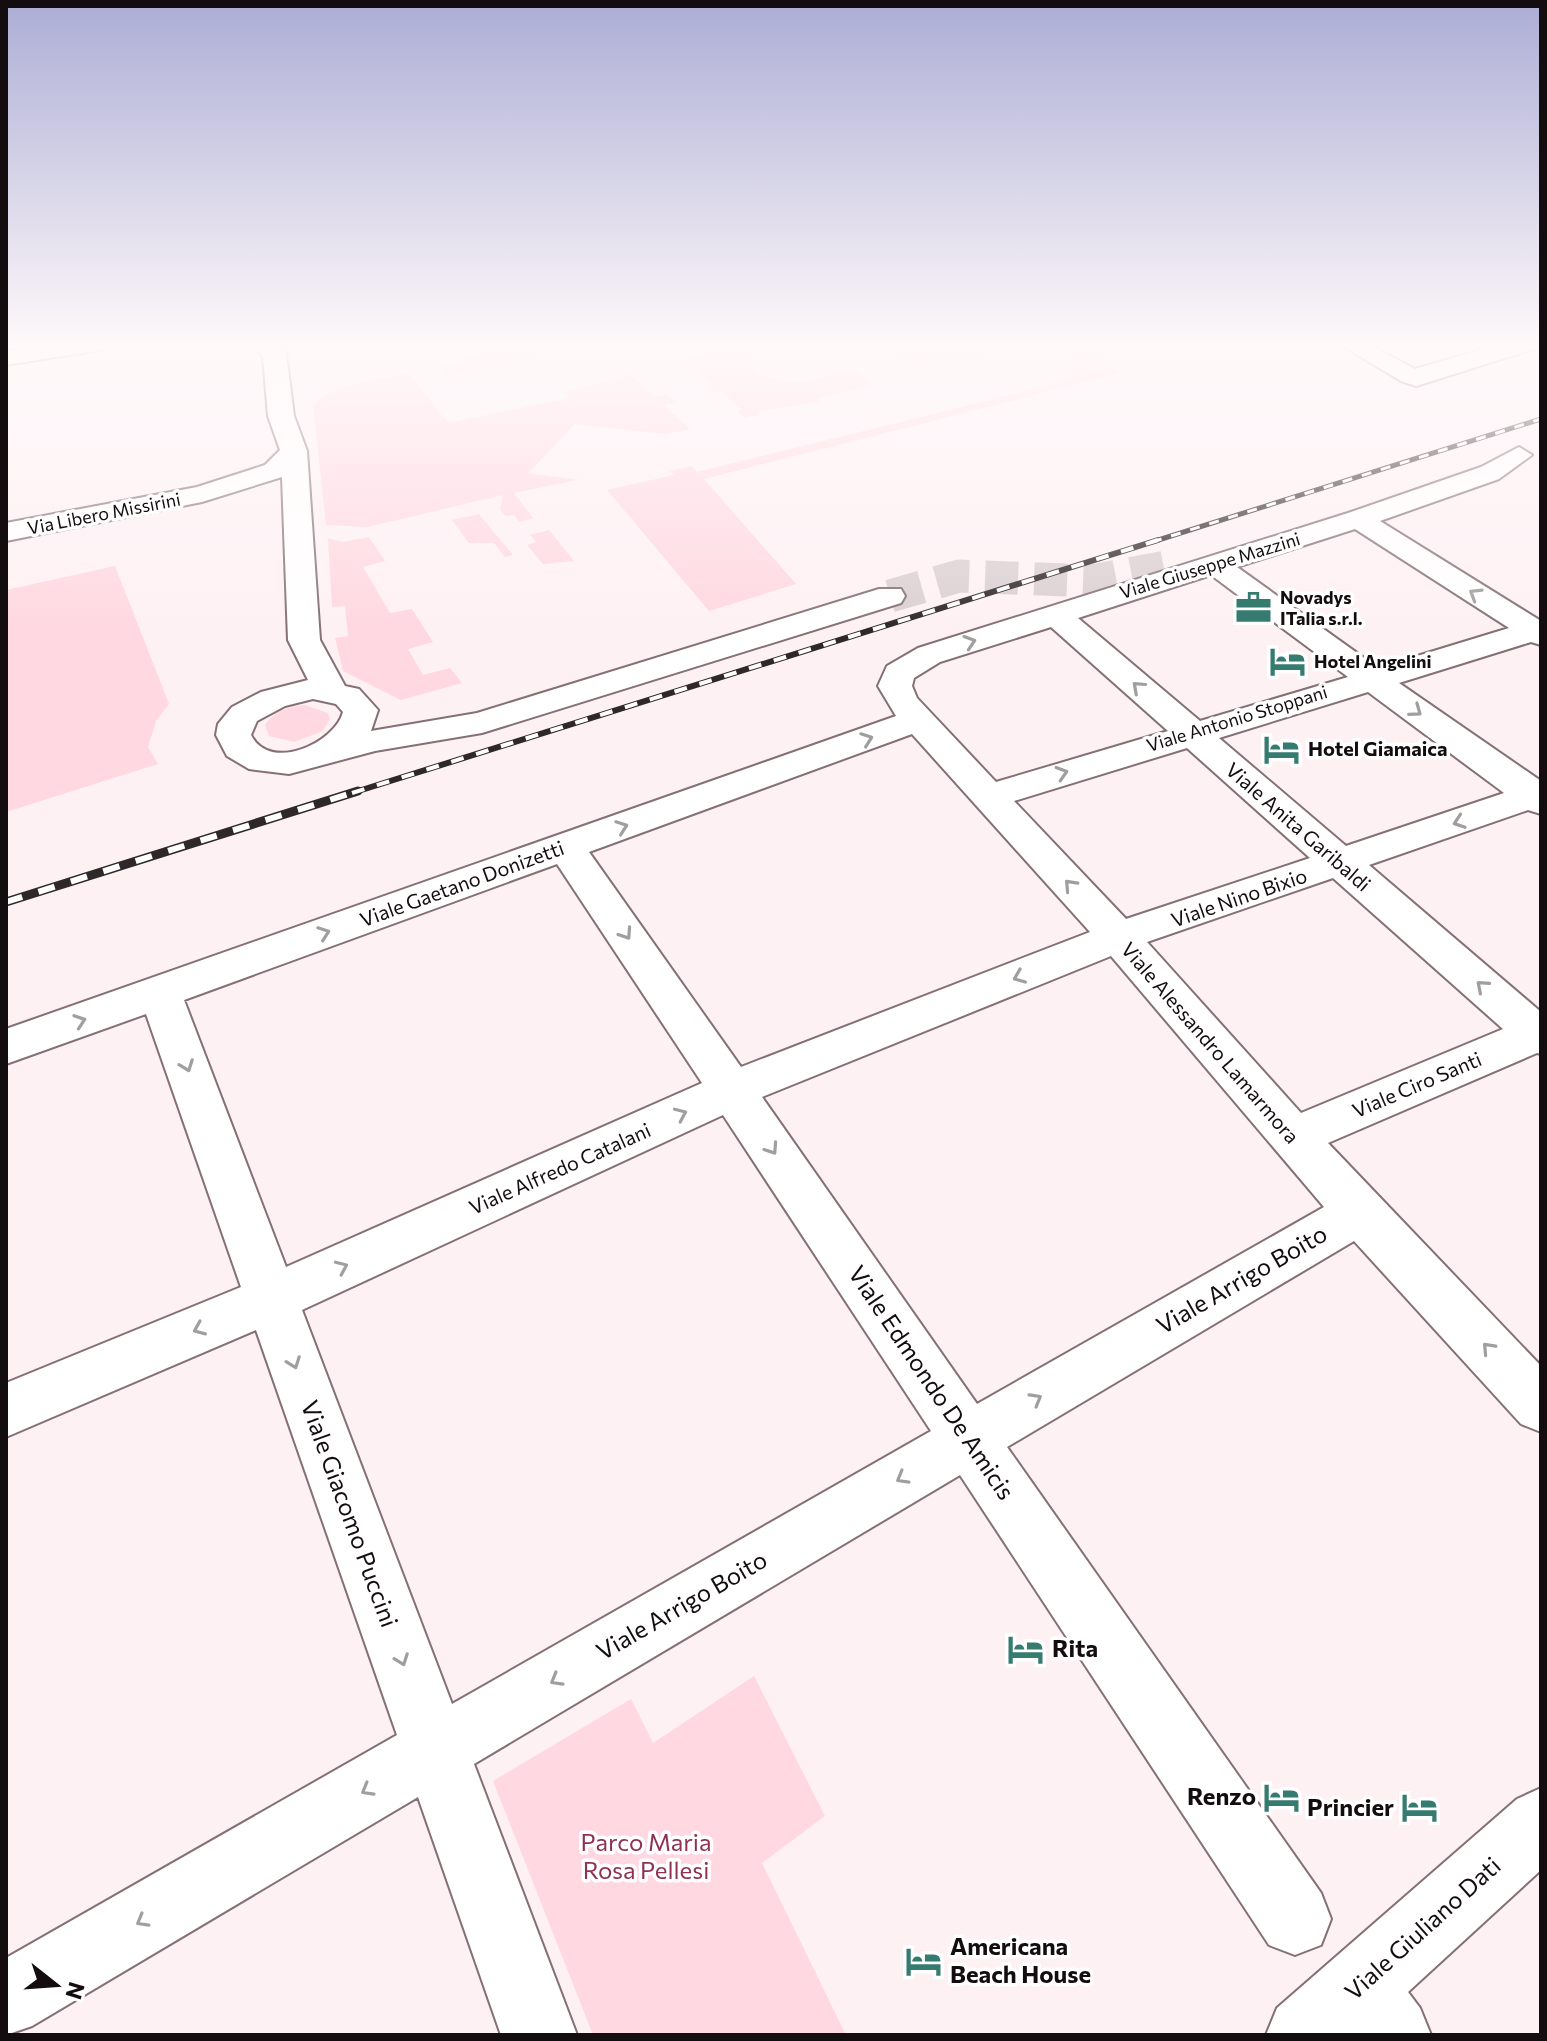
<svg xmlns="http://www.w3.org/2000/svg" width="1547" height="2041" font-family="Commissioner,sans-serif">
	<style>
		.green { fill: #ffd8e1 }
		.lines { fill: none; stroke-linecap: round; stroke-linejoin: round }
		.minor-tunnel { stroke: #dbcfd2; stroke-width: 33; stroke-dasharray: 33 16; stroke-linecap: butt }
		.minor-casing { stroke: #847075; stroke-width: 4 }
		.minor { fill: #fff; fill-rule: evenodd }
		.rail-far2-casing { stroke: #2f282a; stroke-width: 5 }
		.rail-far1-casing { stroke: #2f282a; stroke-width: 6 }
		.rail-casing { stroke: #2f282a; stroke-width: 9 }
		.rail-far2 { stroke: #fff; stroke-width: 3; stroke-dasharray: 10; stroke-linecap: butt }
		.rail-far1 { stroke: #fff; stroke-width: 4; stroke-dasharray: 13; stroke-linecap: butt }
		.rail { stroke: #fff; stroke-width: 6; stroke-dasharray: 17; stroke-linecap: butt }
		.oneway { stroke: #a19e9f }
		.labels { text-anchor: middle; stroke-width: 7; stroke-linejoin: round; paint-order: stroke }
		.far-street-label { font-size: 18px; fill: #140d0f; stroke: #fff }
		.far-poi-label { font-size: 18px; font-weight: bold; fill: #140d0f; stroke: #fff; text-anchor: start }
		.poi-label { font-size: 20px; font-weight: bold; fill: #140d0f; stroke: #fff; text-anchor: start }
		.street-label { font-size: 20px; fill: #140d0f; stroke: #fff }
		.near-street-label { font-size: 24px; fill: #140d0f; stroke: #fff }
		.near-poi-label { font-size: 24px; font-weight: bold; fill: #140d0f; stroke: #fff; text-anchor: start }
		.near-park-label { font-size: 24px; fill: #8e3152; stroke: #fff }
	</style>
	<rect width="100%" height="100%" fill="#fef1f4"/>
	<path class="green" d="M 884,343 L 1075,343 L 922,362 L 911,362 Z
		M 546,345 L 551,350 C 522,359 482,368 445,375 L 440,367 Z
		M 742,353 L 751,355 L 746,362 C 762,384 800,386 824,377 C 834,373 841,367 853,371 C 860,373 868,382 874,386 L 818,398 L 820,401 L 758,412 L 760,415 L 744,418 L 737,412 L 742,410 L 722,392 L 715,393 L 707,386 L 712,384 L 693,367 L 687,368 L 680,362 Z
		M 1080,353 L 1121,373 L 704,479 L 796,584 L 709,611 L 607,490 L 674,475 L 670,471 L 692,466 L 697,472 L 1042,387 L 1068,377 L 1073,369 L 1069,359 Z
		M 409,373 L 448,423 L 570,398 L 565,391 L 626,378 L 623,375 L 630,374 L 655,397 L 667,394 L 675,402 L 664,405 L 690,429 L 666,434 L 575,424 L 528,473 L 578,480 L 514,493 L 533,518 L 519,522 L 514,515 L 506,516 L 500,510 L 503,495 L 368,527 L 326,525 L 313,405 C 338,382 377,380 409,373 Z
		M 479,514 L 513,555 L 505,557 L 494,543 L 469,543 L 452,520 Z
		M 549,530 L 574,561 L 543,564 L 527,545 L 536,542 L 530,535 Z
		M 369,537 L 385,561 L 363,567 L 390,613 L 412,609 L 433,642 L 408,649 L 423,675 L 450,668 L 462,683 L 401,700 L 343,671 L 335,638 L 348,636 L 345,606 L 332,607 L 328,538 L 342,542 Z
		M 115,566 L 169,704 L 156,721 L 148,747 L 158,764 L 6,812 L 6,590 Z
		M 305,705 L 328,713 L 330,719 L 323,731 L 294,742 L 269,736 L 265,725 C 274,711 288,707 305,705 Z
		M 754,1676 L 825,1816 L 762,1863 L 846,2035 L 593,2035 L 493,1781 L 631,1699 L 653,1743 Z"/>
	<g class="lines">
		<path class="minor-tunnel" d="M 890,596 L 959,576 L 1092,581 L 1171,566"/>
		<defs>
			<path id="minor" d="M 58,343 L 111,343 L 100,350 L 6,365 L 6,351 Z
				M 249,343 L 275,343 L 286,353 L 294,416 L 307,451 L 320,640 L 345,686 L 359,689 L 378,710 L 371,731 L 477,713 L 879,589 L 901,589 L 905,596 L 901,603 L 482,733 L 375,751 L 289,774 L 249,769 L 227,756 L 216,735 L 218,724 L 232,707 L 261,692 L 308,680 L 288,640 L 282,477 L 202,502 L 6,541 L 6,523 L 197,487 L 265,465 L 280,450 L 268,416 L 263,356 ZM 313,699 L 336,704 L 343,712 C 335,743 270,773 251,735 L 257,721 L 285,706 Z
				M 1338,343 L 1366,343 L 1415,369 L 1505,343 L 1540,343 L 1537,348 L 1416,386 L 1401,381 Z
				M 1519,447 L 1532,455 L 1499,479 L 1380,521 L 1541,621 L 1541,645 L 1531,642 L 1399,683 L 1541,781 L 1541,814 L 1528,810 L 1369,865 L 1541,1012 L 1541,1054 L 1537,1053 L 1328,1143 L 1541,1366 L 1541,1432 L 1521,1424 L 1354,1241 L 1007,1447 L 1321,1893 L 1331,1919 L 1321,1945 L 1295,1955 L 1269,1945 L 960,1475 L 474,1764 L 577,2035 L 501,2035 L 418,1797 L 32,2026 L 6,2035 L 6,1958 L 397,1735 L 256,1330 L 6,1437 L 6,1383 L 241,1287 L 146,1014 L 6,1064 L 6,1029 L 896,716 L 878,686 L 887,666 L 918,648 L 1348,513 L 1481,467 ZM 1355,529 L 1509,628 L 1378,668 L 1237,567 ZM 1211,575 L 1348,677 L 1200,721 L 1078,618 ZM 1051,627 L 1168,731 L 996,782 L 917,698 L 912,686 L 914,678 L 940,662 ZM 1368,692 L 1504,793 L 1346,846 L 1219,738 ZM 912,734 L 1090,932 L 741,1067 L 589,852 ZM 1187,748 L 1310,858 L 1126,919 L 1014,801 ZM 557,864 L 702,1083 L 286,1267 L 184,1000 ZM 1333,878 L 1503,1029 L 1301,1113 L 1147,942 ZM 1111,956 L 1324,1207 L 977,1404 L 762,1097 ZM 723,1115 L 931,1431 L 452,1704 L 302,1310 Z
				M 1541,1788 L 1541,1870 L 1408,1992 L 1420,2008 L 1431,2035 L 1266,2035 L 1277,2008 L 1517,1799 Z"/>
		</defs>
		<use href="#minor" class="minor-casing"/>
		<use href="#minor" class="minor"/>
		<defs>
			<path id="rail-far2" d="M 1152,542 L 1541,419"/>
			<path id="rail-far1" d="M 352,793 L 1158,540"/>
			<path id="rail" d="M 6,902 L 358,791"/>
		</defs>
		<use href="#rail-far2" class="rail-far2-casing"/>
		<use href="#rail-far1" class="rail-far1-casing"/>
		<use href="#rail" class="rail-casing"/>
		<use href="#rail-far2" class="rail-far2"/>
		<use href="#rail-far1" class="rail-far1"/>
		<use href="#rail" class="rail"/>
	</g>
	<defs><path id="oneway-chevron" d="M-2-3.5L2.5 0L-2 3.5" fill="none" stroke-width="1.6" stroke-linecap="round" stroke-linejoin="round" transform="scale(2)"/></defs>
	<g class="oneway">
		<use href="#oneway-chevron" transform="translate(1475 594) rotate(-148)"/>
		<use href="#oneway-chevron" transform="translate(970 642) rotate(-18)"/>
		<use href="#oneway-chevron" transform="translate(1138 687) rotate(-138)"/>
		<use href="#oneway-chevron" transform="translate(1416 711) rotate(36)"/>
		<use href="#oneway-chevron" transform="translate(867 739) rotate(-20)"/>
		<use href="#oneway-chevron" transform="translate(1062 773) rotate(-17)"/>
		<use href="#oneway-chevron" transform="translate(1459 822) rotate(161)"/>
		<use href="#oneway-chevron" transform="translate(622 827) rotate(-20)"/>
		<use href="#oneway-chevron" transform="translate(1070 885) rotate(-133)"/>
		<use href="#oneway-chevron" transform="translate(324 933) rotate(-20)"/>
		<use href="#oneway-chevron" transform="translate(626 934) rotate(56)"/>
		<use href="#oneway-chevron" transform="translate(1019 977) rotate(158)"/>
		<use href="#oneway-chevron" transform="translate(1482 986) rotate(-139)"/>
		<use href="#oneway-chevron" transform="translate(80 1021) rotate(-19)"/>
		<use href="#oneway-chevron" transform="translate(187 1066) rotate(70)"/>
		<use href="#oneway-chevron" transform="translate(681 1114) rotate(-24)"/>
		<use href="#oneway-chevron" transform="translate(772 1149) rotate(56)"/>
		<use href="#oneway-chevron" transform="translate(342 1267) rotate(-24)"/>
		<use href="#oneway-chevron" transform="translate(199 1329) rotate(157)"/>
		<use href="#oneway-chevron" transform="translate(1488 1348) rotate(-133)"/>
		<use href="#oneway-chevron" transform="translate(294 1363) rotate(70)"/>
		<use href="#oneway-chevron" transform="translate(1036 1399) rotate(-30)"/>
		<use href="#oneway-chevron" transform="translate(902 1478) rotate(150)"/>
		<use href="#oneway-chevron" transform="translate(402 1660) rotate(70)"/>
		<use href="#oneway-chevron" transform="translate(556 1680) rotate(150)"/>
		<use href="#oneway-chevron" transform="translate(367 1790) rotate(150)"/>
		<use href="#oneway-chevron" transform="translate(142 1921) rotate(150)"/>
	</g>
	<linearGradient id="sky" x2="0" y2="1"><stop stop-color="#acadd5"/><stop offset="0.55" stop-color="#fff9fa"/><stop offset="1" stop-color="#fff9fa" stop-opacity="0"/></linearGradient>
	<rect width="1547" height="629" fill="url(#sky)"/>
	<defs>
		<symbol id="office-bare" viewBox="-9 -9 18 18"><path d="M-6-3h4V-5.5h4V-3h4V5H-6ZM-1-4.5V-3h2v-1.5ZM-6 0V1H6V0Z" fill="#367b70" stroke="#fff" stroke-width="2.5" paint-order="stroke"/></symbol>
		<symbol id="hotel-bare" viewBox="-9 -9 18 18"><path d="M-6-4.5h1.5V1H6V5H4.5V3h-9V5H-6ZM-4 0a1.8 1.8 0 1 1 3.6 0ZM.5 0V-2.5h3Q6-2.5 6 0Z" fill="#367b70" stroke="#fff" stroke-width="2.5" paint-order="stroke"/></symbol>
	</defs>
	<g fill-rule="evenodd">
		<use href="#office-bare" x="1228" y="582" width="51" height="51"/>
		<use href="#hotel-bare" x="1262" y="636" width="51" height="51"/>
		<use href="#hotel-bare" x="1256" y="724" width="51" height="51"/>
		<use href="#hotel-bare" x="1000" y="1624" width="51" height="51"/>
		<use href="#hotel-bare" x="1256" y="1772" width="51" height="51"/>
		<use href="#hotel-bare" x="1394" y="1782" width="51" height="51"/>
		<use href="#hotel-bare" x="898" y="1936" width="51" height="51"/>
	</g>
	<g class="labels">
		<g class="far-street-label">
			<text transform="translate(104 514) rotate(-11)" y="6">Via Libero Missirini</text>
			<text transform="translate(1210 566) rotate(-17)" y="6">Viale Giuseppe Mazzini</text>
			<text transform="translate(1237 719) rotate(-17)" y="6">Viale Antonio Stoppani</text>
		</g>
		<g class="far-poi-label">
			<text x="1280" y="604">Novadys<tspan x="1280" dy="21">ITalia s.r.l.</tspan></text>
			<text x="1314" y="668">Hotel Angelini</text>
		</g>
		<g class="poi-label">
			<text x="1308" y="756">Hotel Giamaica</text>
		</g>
		<g class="street-label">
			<text transform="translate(1298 827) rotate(41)" y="7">Viale Anita Garibaldi</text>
			<text transform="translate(462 884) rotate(-20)" y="7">Viale Gaetano Donizetti</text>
			<text transform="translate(1239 898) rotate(-19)" y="7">Viale Nino Bixio</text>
			<text transform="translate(1210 1043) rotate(49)" y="7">Viale Alessandro Lamarmora</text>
			<text transform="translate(1417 1085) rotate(-23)" y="7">Viale Ciro Santi</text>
			<text transform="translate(560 1169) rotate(-24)" y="7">Viale Alfredo Catalani</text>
		</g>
		<g class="near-street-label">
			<text transform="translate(1242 1280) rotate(-30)" y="8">Viale Arrigo Boito</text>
			<text transform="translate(931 1383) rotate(56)" y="8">Viale Edmondo De Amicis</text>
			<text transform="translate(349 1514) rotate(70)" y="8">Viale Giacomo Puccini</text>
			<text transform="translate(682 1606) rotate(-30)" y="8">Viale Arrigo Boito</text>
			<text transform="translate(1423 1929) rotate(-42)" y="8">Viale Giuliano Dati</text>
		</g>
		<g class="near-poi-label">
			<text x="1052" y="1657">Rita</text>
			<text x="1256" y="1805" text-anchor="end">Renzo</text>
			<text x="1394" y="1816" text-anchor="end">Princier</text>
			<text x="950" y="1955">Americana<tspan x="950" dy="28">Beach House</tspan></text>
		</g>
		<g class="near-park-label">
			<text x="646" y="1851">Parco Maria<tspan x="646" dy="28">Rosa Pellesi</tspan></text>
		</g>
	</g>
	<rect width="1547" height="2041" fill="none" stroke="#140d0f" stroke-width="16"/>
	<g transform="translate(56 1985) rotate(107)" stroke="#ffffff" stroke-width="6" paint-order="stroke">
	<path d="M0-6L14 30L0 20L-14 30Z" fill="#140d0f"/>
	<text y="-12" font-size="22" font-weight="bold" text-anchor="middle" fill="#140d0f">N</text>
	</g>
</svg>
